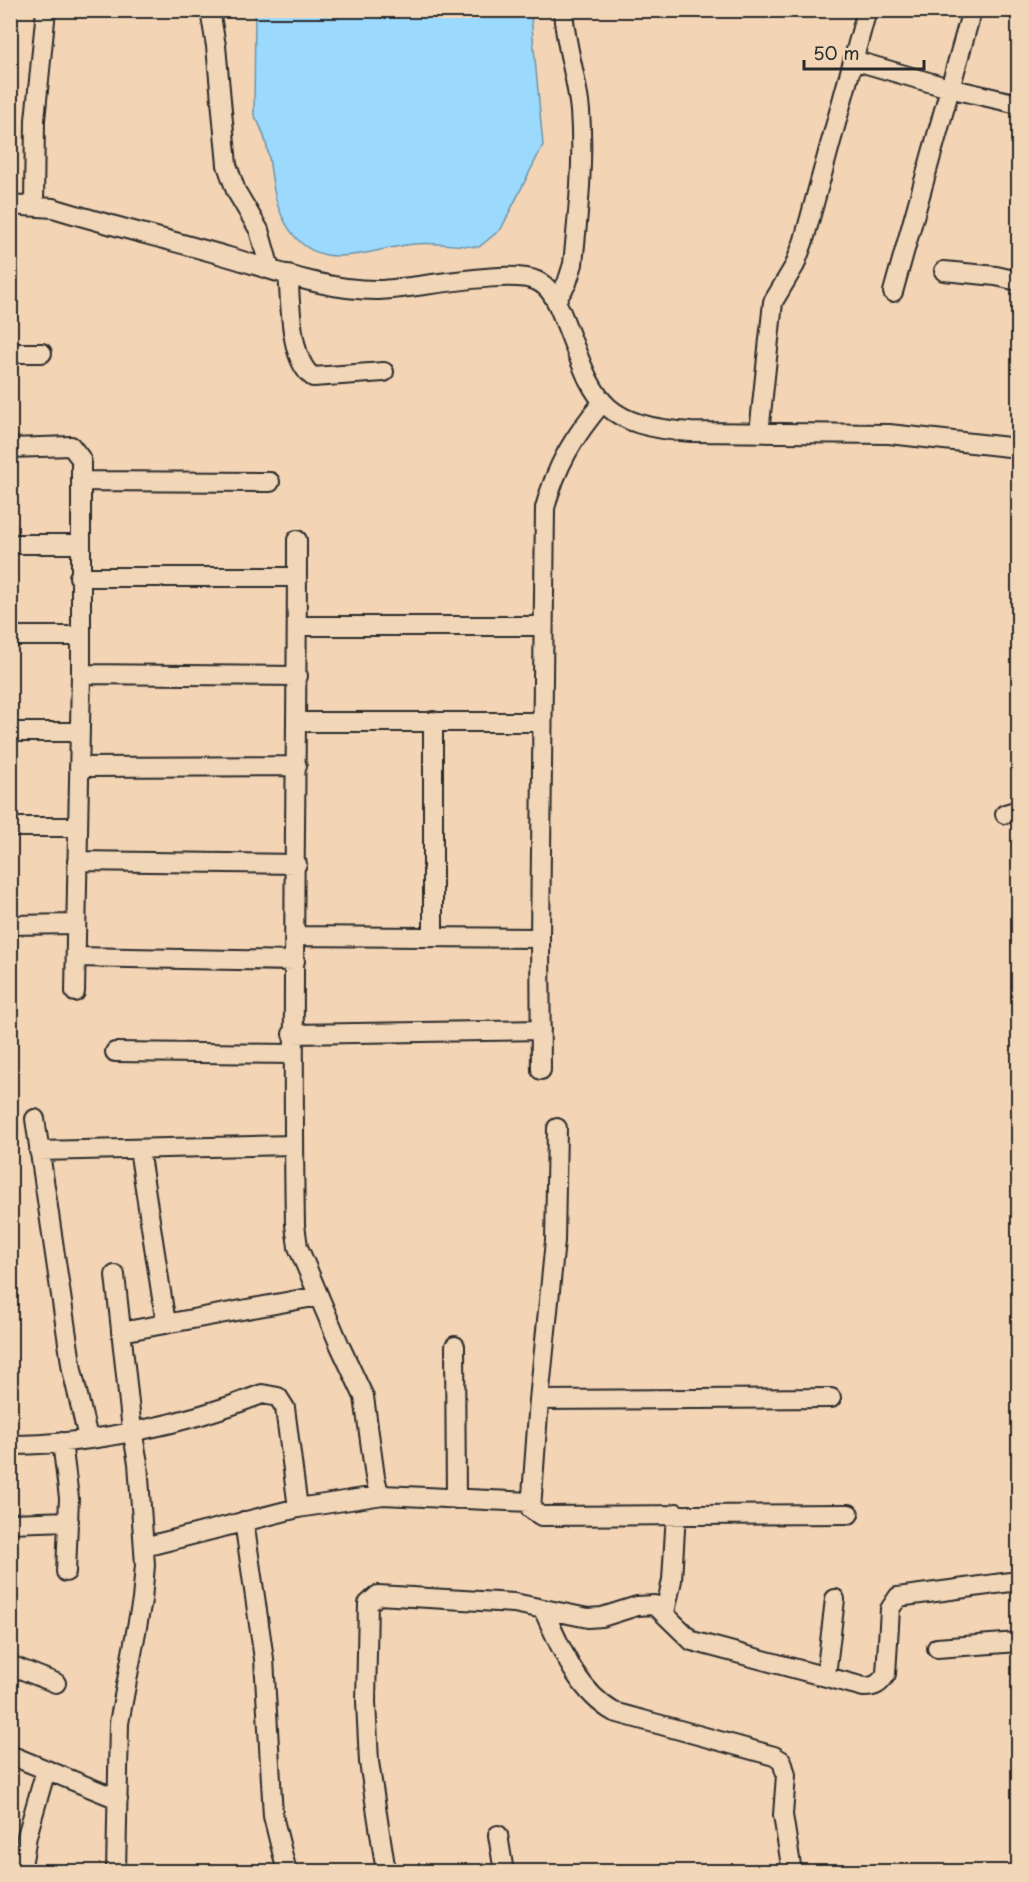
<svg xmlns="http://www.w3.org/2000/svg" width="1029" height="1882" font-family="'Playpen Sans',sans-serif">
	<style>
		.water { fill: #9bdafd; stroke: #6e94a9; stroke-width: 1.5 }
		.lines { fill: none; stroke-linecap: round; stroke-linejoin: round }
		.minor-casing { stroke: #2b2b2b; stroke-width: 22 }
		.minor { stroke: #f1d6b8; stroke-width: 18 }
	</style>
	<rect width="100%" height="100%" fill="#f3d4b5"/>
	<filter id="ink" filterUnits="userSpaceOnUse"><feTurbulence type="fractalNoise" baseFrequency=".0167" numOctaves="2"/><feDisplacementMap in="SourceGraphic" scale="12" xChannelSelector="R" yChannelSelector="G"/><feConvolveMatrix kernelMatrix="1 2 1 2 8 2 1 2 1" color-interpolation-filters="sRGB"/></filter>
	<g filter="url(#ink)">
		<path class="water" d="M 527,11 L 531,16 L 543,145 L 501,229 L 479,247 C 458,246 435,242 414,244 C 362,250 311,279 282,216 C 267,185 275,147 254,115 L 255,11 Z"/>
		<g class="lines">
			<defs>
				<path id="minor" d="M 210,10 L 216,46 L 227,165 L 236,191 L 259,230 L 270,269
					M 853,60 L 949,88 L 1018,104
					M 10,205 L 53,208 C 111,226 170,240 229,257 C 277,271 328,291 379,290 C 414,289 510,268 537,281 C 552,288 557,303 563,317 C 595,397 595,425 691,432 L 889,434 L 1018,448
					M 34,205 L 35,120 L 46,10
					M 944,271 L 996,276 L 1018,281
					M 288,274 C 291,302 289,360 313,377 L 384,372
					M 893,292 L 972,10
					M 556,300 L 567,283 L 573,264 C 578,215 584,161 580,111 C 577,77 565,45 563,10
					M 10,353 L 42,353
					M 759,433 L 773,302 L 795,265 L 804,240 L 867,10
					M 10,448 L 71,446 L 81,459 L 81,674 L 75,992
					M 81,481 L 270,482
					M 297,540 C 297,768 291,996 295,1225 L 298,1247 L 340,1346 L 364,1397 L 375,1477 L 378,1489 L 383,1495 L 530,1502
					M 10,544 L 80,544
					M 79,577 L 297,577
					M 297,626 L 542,626
					M 10,636 L 80,636
					M 81,674 L 298,676
					M 298,722 L 542,722
					M 10,732 L 79,732
					M 79,767 L 297,766
					M 1005,814 L 1018,810
					M 10,827 L 78,827
					M 77,861 L 297,864
					M 10,925 L 76,924
					M 296,936 L 540,938
					M 433,937 L 433,721
					M 76,957 L 295,961
					M 292,1034 L 541,1030
					M 115,1052 L 292,1054
					M 541,1070 L 540,938 L 545,508 C 556,466 574,436 602,403
					M 35,1119 L 72,1370 L 88,1438
					M 557,1128 L 555,1241 L 539,1400 L 531,1509 L 541,1516 L 849,1514
					M 139,1149 L 166,1324
					M 39,1151 L 294,1145
					M 115,1275 L 132,1430 L 138,1463 L 145,1565 L 142,1600 L 119,1723 L 116,1872
					M 121,1332 L 319,1296
					M 455,1346 L 456,1499
					M 539,1400 L 831,1398
					M 62,1442 L 69,1498 L 66,1572
					M 10,1445 C 90,1445 187,1424 262,1394 L 278,1397 L 285,1408 L 298,1508
					M 244,1521 L 264,1659 L 273,1816 L 287,1872
					M 10,1523 L 69,1521
					M 144,1547 L 298,1508 L 383,1495
					M 543,1609 C 560,1646 577,1691 614,1712 L 774,1756 L 782,1761 L 786,1775 L 783,1815 L 792,1872
					M 665,1612 L 672,1580 L 676,1513
					M 937,1648 L 1018,1642
					M 10,1665 L 56,1683
					M 826,1676 L 835,1599
					M 10,1755 L 118,1799
					M 498,1835 L 504,1872
					M 21,1872 L 27,1836 L 46,1770
					M 386,1872 L 369,1762 L 366,1702 L 368,1604 L 378,1595 L 514,1603 L 588,1618 L 602,1617 L 637,1606 L 655,1605 L 692,1641 L 864,1687 C 875,1687 880,1684 886,1674 L 890,1609 L 898,1597 L 1018,1581"/>
			</defs>
			<use href="#minor" class="minor-casing"/>
			<use href="#minor" class="minor"/>
		</g>
	</g>
	<rect width="1029" height="1882" fill="none" stroke="#f1d6b8" stroke-width="36"/>
	<rect x="18" y="18" width="993" height="1846" fill="none" stroke="#2b2b2b" stroke-width="2" filter="url(#ink)"/>
	<path d="M804 60v9h120v-9" fill="none" stroke="#2b2b2b" stroke-width="3"/>
	<text x="813" y="60" font-size="18" fill="#2b2b2b" stroke="#f1d6b8" stroke-width="4.5" paint-order="stroke">50 m</text>
</svg>
